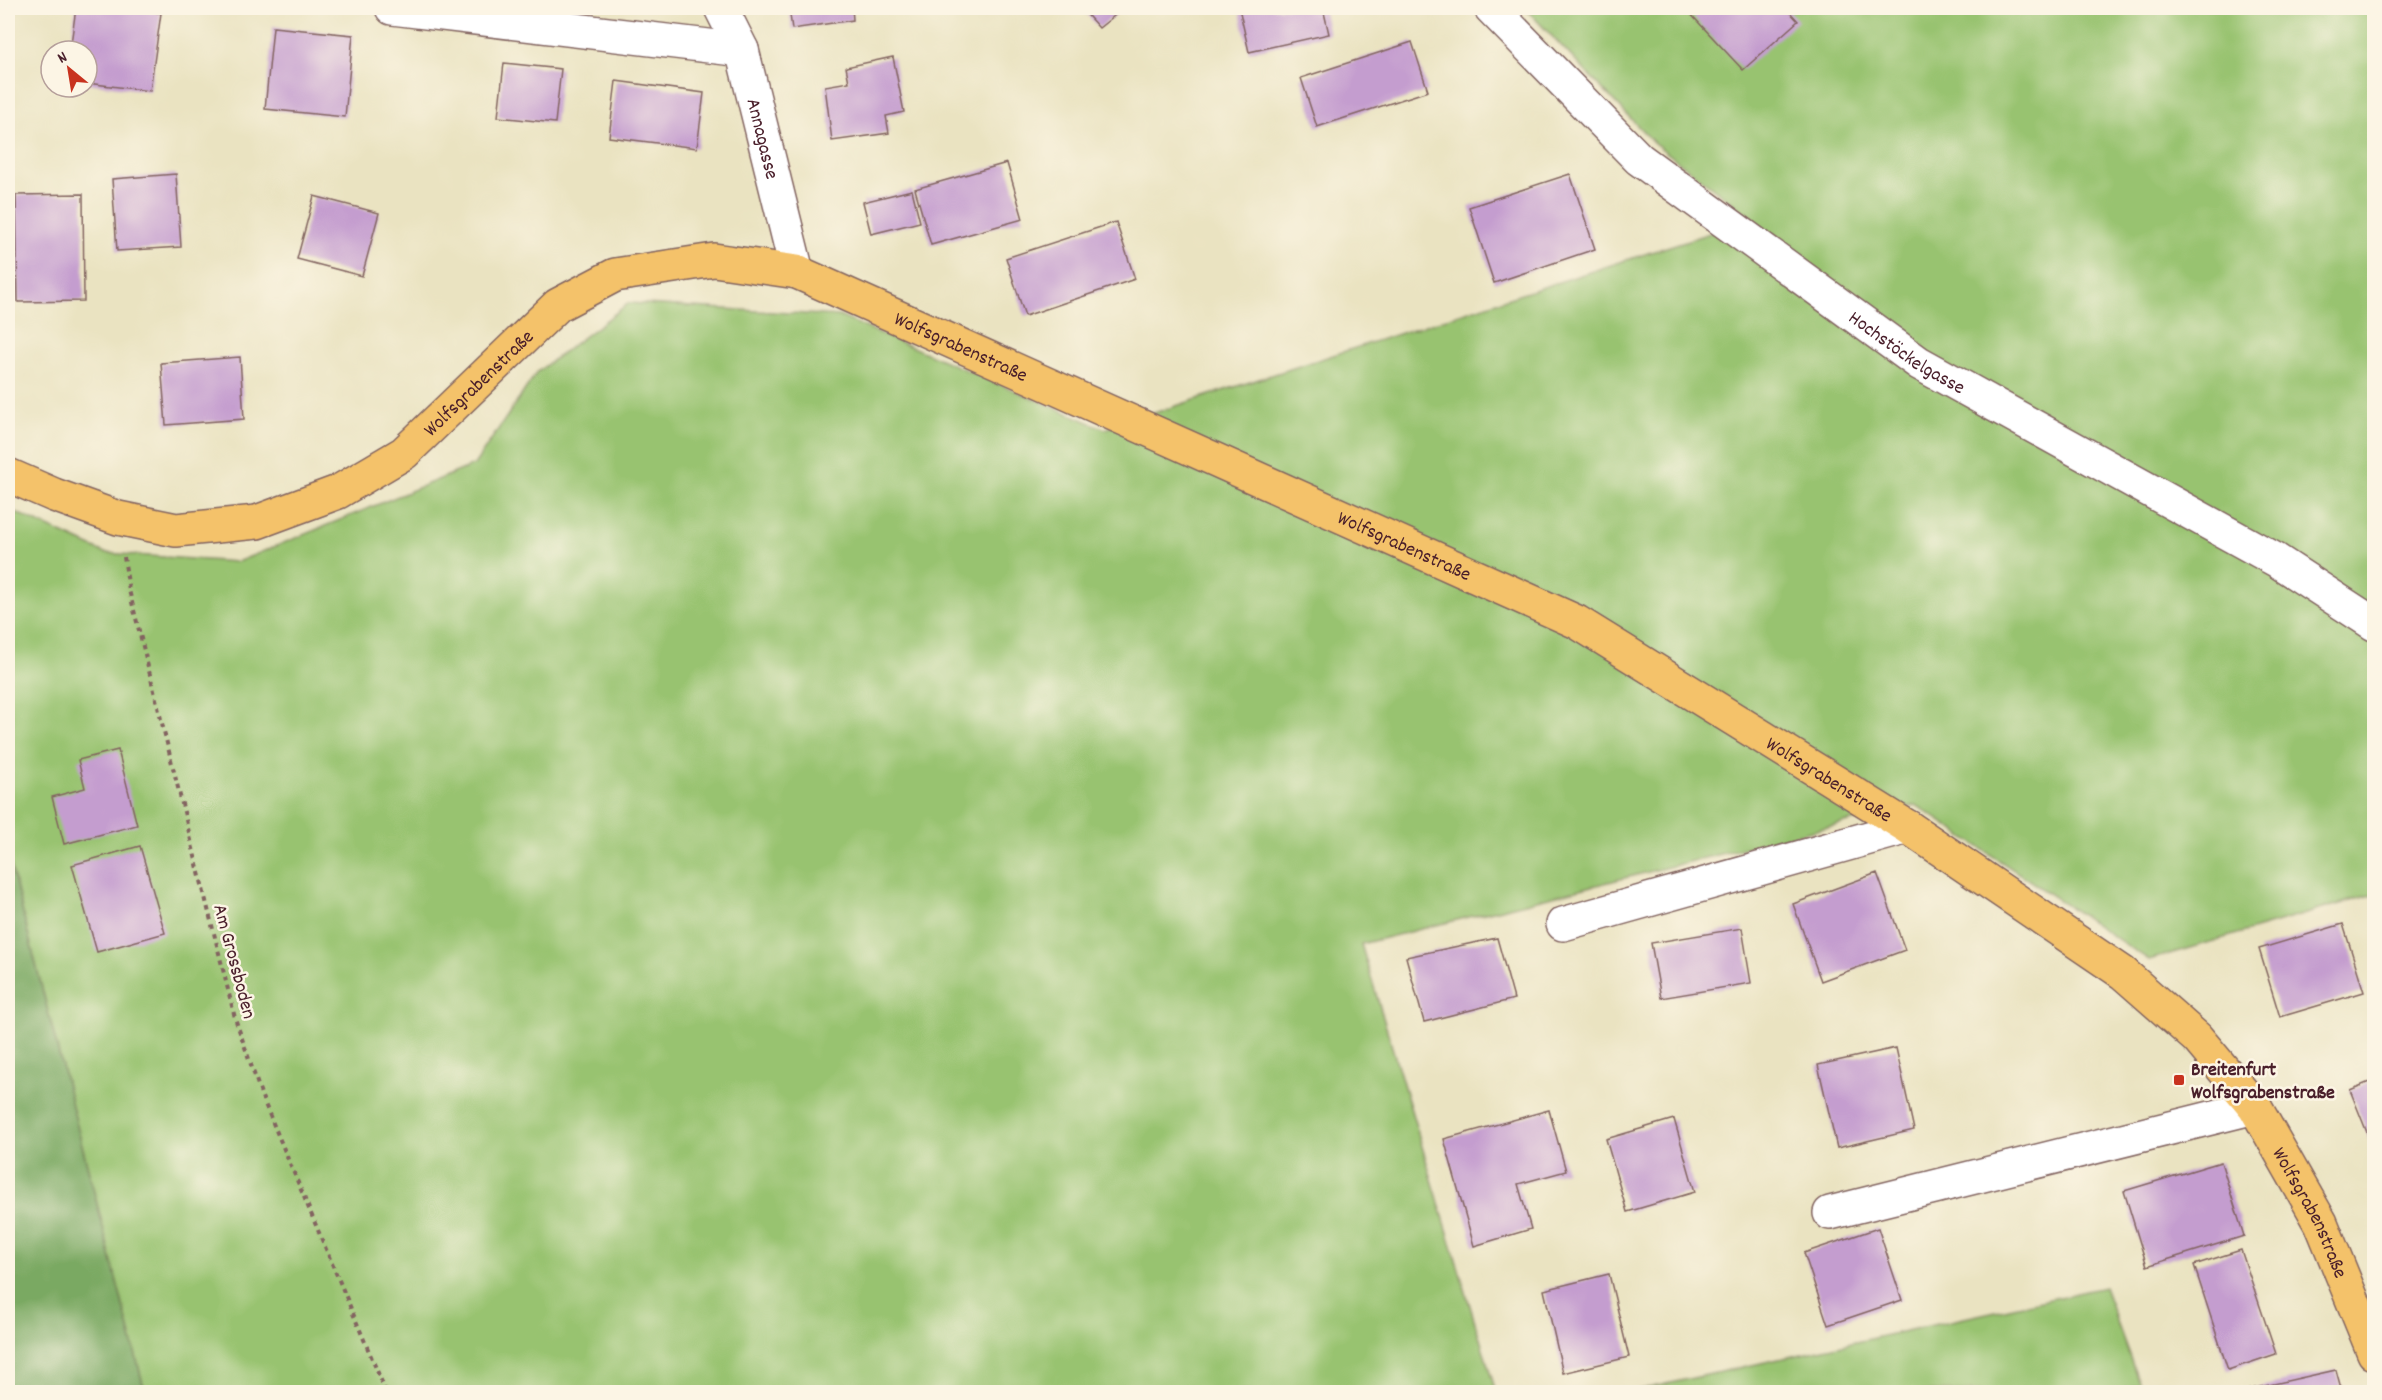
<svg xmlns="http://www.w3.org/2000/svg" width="2382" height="1400" font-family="Dekko,sans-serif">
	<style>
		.green { fill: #98c370; stroke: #71714e; stroke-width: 1.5 }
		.forest { fill: #7aa962; stroke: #626446; stroke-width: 1.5 }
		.building { fill: #c49dcf }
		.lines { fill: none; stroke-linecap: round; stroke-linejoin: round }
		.minor-casing { stroke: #826460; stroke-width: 36 }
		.major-casing { stroke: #826460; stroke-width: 36 }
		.path { stroke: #826460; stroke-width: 4; stroke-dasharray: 4.5 4.5; stroke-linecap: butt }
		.minor { stroke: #fff; stroke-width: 33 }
		.major { stroke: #f4c26a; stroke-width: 33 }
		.poi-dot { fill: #c8321e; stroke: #fcf5e5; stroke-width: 2 }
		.labels { text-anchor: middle; stroke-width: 5; stroke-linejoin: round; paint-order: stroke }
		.street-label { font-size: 20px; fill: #4a1f2b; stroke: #fcf5e5 }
		.poi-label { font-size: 20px; font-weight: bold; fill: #4a1f2b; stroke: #fcf5e5; text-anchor: start }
	</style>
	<rect width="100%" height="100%" fill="#fcf5e5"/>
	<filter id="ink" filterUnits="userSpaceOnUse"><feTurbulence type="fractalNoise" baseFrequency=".0167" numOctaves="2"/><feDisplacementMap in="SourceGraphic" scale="12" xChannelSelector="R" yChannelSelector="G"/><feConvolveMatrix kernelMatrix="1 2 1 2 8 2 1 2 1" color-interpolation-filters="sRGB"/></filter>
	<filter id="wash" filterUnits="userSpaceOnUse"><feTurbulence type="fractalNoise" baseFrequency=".008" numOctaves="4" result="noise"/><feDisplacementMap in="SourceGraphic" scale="24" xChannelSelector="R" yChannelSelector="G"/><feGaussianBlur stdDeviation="1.35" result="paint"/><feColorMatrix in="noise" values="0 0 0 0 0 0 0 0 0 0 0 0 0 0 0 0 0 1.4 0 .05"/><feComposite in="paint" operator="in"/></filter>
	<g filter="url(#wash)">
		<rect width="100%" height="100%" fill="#eae3c1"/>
		<path class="green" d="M 1525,8 L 2374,8 L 2374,894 L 2149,960 L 1916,805 L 1361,944 L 1496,1392 L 145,1392 L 8,855 L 8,509 L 105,553 L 237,562 L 474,465 L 537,372 L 629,303 L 839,316 L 1105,429 L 1753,219 L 1653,142 Z
			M 2104,1287 L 2140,1385 L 2108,1392 L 1630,1392 Z"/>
		<path class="forest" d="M 8,855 L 145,1392 L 8,1392 Z"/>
		<g id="blocks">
			<path class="building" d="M 76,8 L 116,8 L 161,13 L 150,91 L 87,83 L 87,51 L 70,51 Z
				M 789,8 L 852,8 L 853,20 L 792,29 Z
				M 1081,8 L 1124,8 L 1099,28 Z
				M 1239,8 L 1323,8 L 1329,34 L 1249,52 Z
				M 1685,8 L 1786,8 L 1798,21 L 1743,70 Z
				M 273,27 L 353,35 L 345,117 L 265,109 Z
				M 1412,42 L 1428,91 L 1317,127 L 1301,78 Z
				M 893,57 L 904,112 L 886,116 L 889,133 L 832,141 L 825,86 L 849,82 L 846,67 Z
				M 504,63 L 561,69 L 555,123 L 498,117 Z
				M 616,81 L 704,93 L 697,148 L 609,137 Z
				M 1007,163 L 1023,219 L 931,245 L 915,189 Z
				M 176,174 L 181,247 L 117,251 L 112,179 Z
				M 1570,174 L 1595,249 L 1494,283 L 1469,207 Z
				M 912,190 L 920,222 L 871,234 L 863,202 Z
				M 83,194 L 84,301 L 18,302 L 16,195 Z
				M 314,196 L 379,213 L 362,276 L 297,259 Z
				M 1116,222 L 1135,279 L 1025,316 L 1006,258 Z
				M 240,357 L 244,419 L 166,425 L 161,363 Z
				M 118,750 L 137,825 L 64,844 L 52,797 L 85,788 L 78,760 Z
				M 140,846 L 165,933 L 97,952 L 72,865 Z
				M 1877,873 L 1905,950 L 1821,981 L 1793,904 Z
				M 2343,924 L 2364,992 L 2280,1017 L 2259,949 Z
				M 1742,928 L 1751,983 L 1661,998 L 1651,943 Z
				M 1497,938 L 1514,999 L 1424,1022 L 1406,957 Z
				M 1896,1048 L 1914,1130 L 1837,1148 L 1818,1065 Z
				M 2374,1080 L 2374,1150 L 2350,1090 Z
				M 1549,1110 L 1566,1171 L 1518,1184 L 1531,1229 L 1474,1246 L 1444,1139 Z
				M 1674,1119 L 1695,1192 L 1627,1212 L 1606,1139 Z
				M 2221,1162 L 2244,1236 L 2147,1266 L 2124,1191 Z
				M 1878,1228 L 1902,1300 L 1828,1325 L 1804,1253 Z
				M 2241,1250 L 2276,1354 L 2228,1370 L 2194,1265 Z
				M 1609,1274 L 1629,1357 L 1563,1373 L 1544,1290 Z
				M 2336,1370 L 2342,1392 L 2238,1392 Z"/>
		</g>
	</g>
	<g filter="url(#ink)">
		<use href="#blocks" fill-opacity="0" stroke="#826460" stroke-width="1.5"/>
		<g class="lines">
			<defs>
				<g id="minor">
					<path d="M 392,8 L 742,50"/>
					<path id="s1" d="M 721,8 L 742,50 L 797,272"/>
					<path id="s2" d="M 1491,8 L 1639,159 L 1919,363 L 2276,560 L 2374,624"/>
					<path d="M 1563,924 L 1908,827"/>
					<path d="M 1830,1213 L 2255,1107"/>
				</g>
				<g id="major">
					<path id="s3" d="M 8,475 L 54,495 L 118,518 L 176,530 L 257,522 L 338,492 L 404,453 L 558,305 L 615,275 L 714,260 L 797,272 L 1577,622 L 1908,827 L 2123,973 L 2197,1038 L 2255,1107 L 2321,1223 L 2374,1353"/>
				</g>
			</defs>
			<use href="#minor" class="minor-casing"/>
			<use href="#major" class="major-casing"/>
			<path class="path" d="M 124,557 L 129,590 L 235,1018 L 262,1097 L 386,1392"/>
			<use href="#minor" class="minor"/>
			<use href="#major" class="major"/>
		</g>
	</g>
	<rect class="poi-dot" x="2173" y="1074" width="12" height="12" rx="3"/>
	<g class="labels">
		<g class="street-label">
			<text dy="7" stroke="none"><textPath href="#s1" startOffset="138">Annagasse</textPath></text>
			<text dy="7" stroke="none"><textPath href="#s3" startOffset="1064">Wolfsgrabenstraße</textPath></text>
			<text dy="7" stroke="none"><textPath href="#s2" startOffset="542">Hochstöckelgasse</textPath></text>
			<text dy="7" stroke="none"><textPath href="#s3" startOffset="524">Wolfsgrabenstraße</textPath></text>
			<text dy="7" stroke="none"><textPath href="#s3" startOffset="1550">Wolfsgrabenstraße</textPath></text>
			<text dy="7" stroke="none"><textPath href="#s3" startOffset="2036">Wolfsgrabenstraße</textPath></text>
			<text transform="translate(236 961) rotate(75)" y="7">Am Grossboden</text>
			<text dy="7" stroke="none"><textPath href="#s3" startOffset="2696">Wolfsgrabenstraße</textPath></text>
		</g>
		<g class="poi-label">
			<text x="2191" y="1075">Breitenfurt<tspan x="2191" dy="23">Wolfsgrabenstraße</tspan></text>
		</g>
	</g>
	<rect width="2382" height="1400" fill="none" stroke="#fcf5e5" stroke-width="30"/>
	<g transform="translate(69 69) rotate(330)"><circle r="28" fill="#fcf5e5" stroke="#b59f9b" stroke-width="1.5"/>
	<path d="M0-4.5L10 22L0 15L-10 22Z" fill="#c8321e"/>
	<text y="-9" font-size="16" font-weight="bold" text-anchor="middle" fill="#4a1f2b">N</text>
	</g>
</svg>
